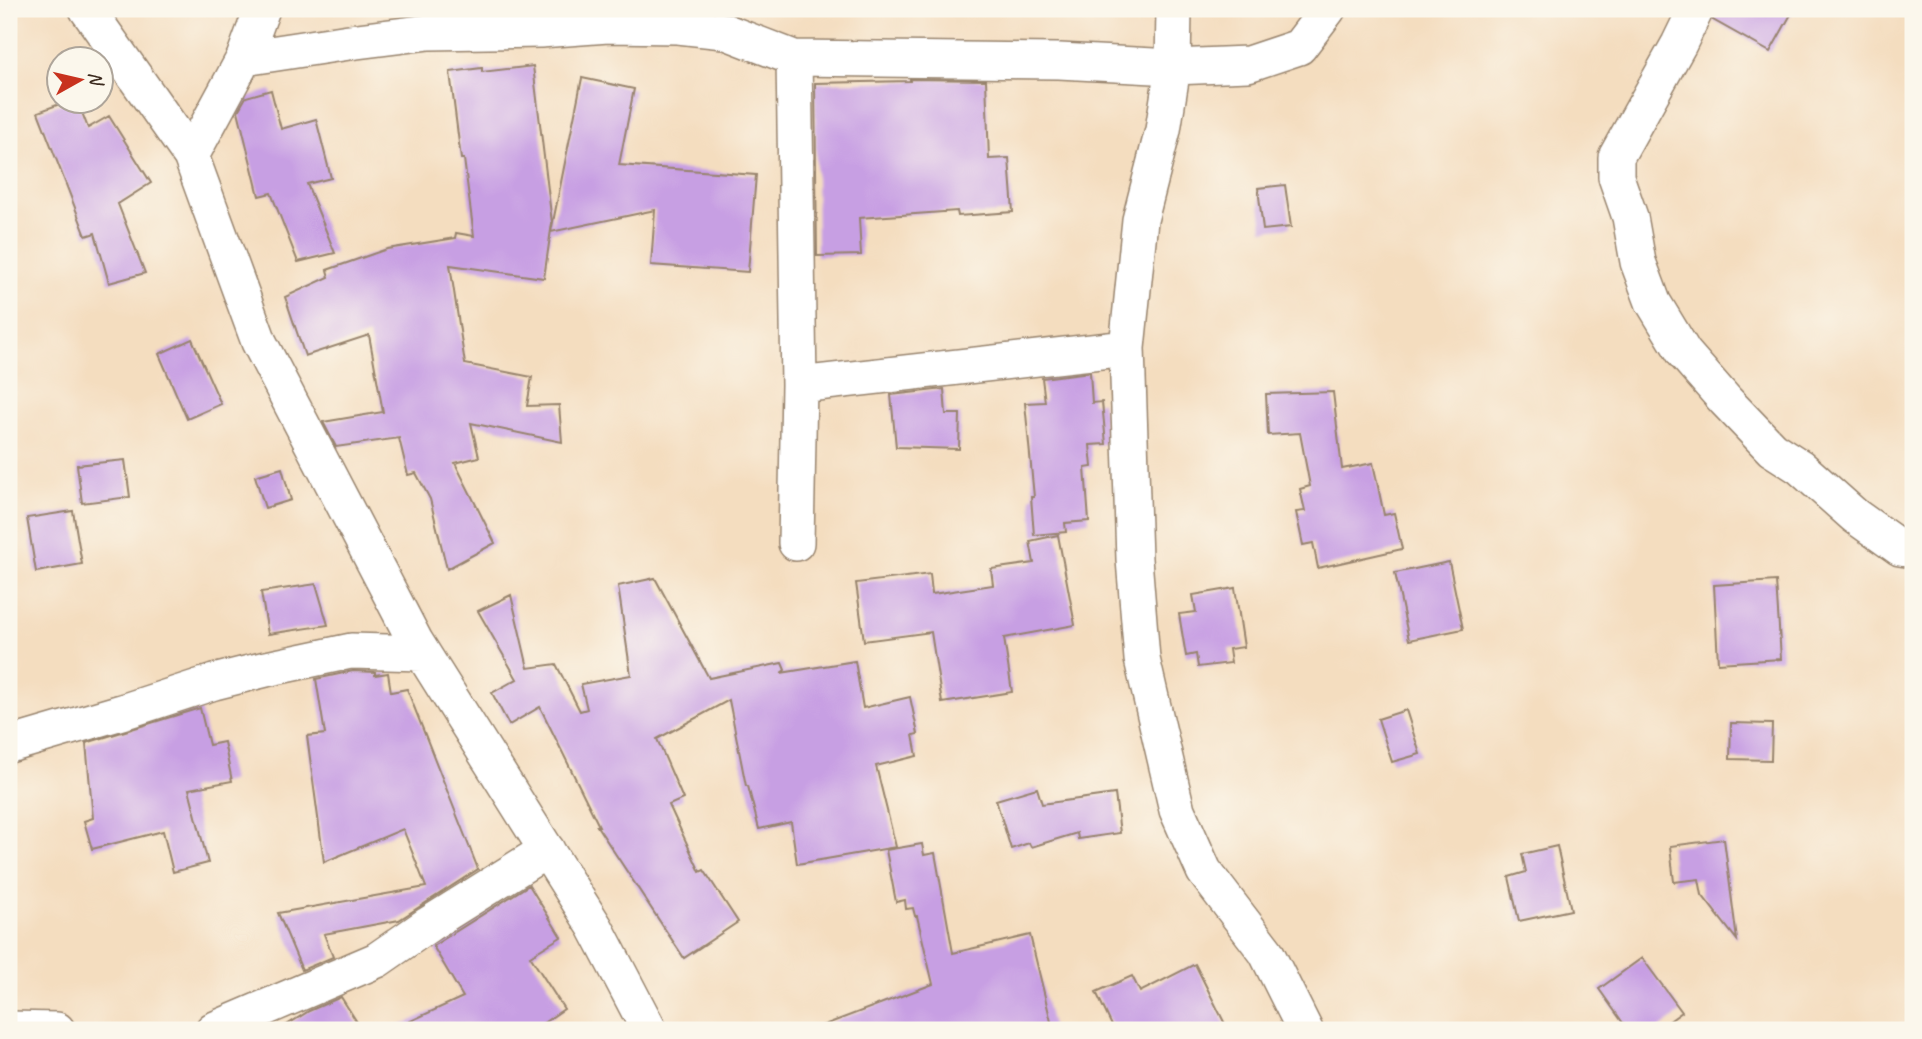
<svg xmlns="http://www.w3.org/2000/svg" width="1922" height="1039" font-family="Caveat,sans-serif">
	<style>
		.building { fill: #c79fe3 }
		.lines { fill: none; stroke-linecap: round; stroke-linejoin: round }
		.street-casing { stroke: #98846e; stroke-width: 38 }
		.street { stroke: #fff; stroke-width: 35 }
	</style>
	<rect width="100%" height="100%" fill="#fbf7ec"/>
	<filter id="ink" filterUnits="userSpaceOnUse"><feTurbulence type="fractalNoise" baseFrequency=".0143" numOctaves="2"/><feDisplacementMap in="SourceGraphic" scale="14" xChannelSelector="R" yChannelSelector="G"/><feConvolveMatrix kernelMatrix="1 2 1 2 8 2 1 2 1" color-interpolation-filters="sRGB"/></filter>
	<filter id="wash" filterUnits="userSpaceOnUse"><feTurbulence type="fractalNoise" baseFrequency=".00686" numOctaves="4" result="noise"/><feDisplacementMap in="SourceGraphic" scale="28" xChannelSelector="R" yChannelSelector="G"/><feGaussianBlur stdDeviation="1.57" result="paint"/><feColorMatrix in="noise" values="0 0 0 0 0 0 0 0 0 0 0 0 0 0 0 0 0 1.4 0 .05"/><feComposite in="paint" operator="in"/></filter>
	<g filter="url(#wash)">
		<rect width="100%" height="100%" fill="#f4ddbf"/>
		<g id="blocks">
			<path class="building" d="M 1716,9 L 1794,9 L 1770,52 L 1713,20 Z
				M 533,66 L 552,223 L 544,278 L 450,265 L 465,364 L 532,377 L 527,406 L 559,405 L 562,442 L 471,423 L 479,457 L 455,463 L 495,543 L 447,569 L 430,499 L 416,473 L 408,475 L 399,438 L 336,447 L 323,422 L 383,412 L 369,335 L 305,356 L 285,297 L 329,277 L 327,270 L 387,249 L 455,238 L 456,233 L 474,236 L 464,159 L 461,159 L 450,72 L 482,68 L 482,72 Z
				M 582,78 L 634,89 L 619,165 L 756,175 L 748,272 L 651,265 L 655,210 L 551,232 Z
				M 910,79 L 986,80 L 989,159 L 1009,158 L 1013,212 L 958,216 L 957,211 L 859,218 L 861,255 L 817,256 L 815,83 L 910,81 Z
				M 271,90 L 281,129 L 316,119 L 331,178 L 307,184 L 335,253 L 298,262 L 271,193 L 259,196 L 238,111 L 246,97 Z
				M 65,102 L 78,102 L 88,128 L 109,116 L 151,183 L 118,204 L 145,273 L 109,283 L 95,233 L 86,236 L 38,112 Z
				M 1285,185 L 1291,227 L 1263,230 L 1258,188 Z
				M 192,339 L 221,404 L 187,419 L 159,354 Z
				M 1090,372 L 1092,403 L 1102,402 L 1106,444 L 1090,445 L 1092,467 L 1085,468 L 1089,521 L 1065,523 L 1066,532 L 1034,535 L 1031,497 L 1034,497 L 1025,403 L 1045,402 L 1042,378 Z
				M 944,389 L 946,414 L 960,414 L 959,449 L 896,447 L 891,395 Z
				M 1333,392 L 1342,469 L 1373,463 L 1384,515 L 1394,513 L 1402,549 L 1318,568 L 1313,543 L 1303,545 L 1296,512 L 1305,511 L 1300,489 L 1310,486 L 1300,433 L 1268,435 L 1266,394 Z
				M 125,460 L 130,497 L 82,503 L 77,465 Z
				M 282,468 L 291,500 L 265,508 L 255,476 Z
				M 73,511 L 82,564 L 36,572 L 27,518 Z
				M 1058,535 L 1075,625 L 1004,638 L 1012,692 L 942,703 L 931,632 L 864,641 L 856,583 L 930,574 L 932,594 L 993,585 L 991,569 L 1034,563 L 1030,541 Z
				M 1449,562 L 1463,629 L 1409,640 L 1395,573 Z
				M 655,578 L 709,678 L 782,663 L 785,670 L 781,673 L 855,661 L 863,708 L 910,697 L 918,734 L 913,735 L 917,756 L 876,766 L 896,847 L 797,864 L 791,822 L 759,829 L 748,786 L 746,786 L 729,700 L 657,739 L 683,799 L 669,805 L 700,872 L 704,870 L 738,922 L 684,958 L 597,826 L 599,826 L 540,707 L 509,725 L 492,693 L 517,679 L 478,611 L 511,595 L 528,668 L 556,664 L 580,711 L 587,709 L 581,684 L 631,675 L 618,586 Z
				M 1776,581 L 1781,659 L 1718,663 L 1714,585 Z
				M 316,584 L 328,625 L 268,634 L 261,592 Z
				M 1235,588 L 1244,647 L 1229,649 L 1231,663 L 1198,667 L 1196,654 L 1186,656 L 1179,614 L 1196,612 L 1193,595 Z
				M 353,671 L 375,672 L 375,675 L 388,673 L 391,692 L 407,689 L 478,869 L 399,920 L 324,934 L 333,957 L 302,970 L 278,913 L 426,887 L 403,829 L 324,862 L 307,736 L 325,734 L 316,679 Z
				M 200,708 L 209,745 L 224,742 L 232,781 L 189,789 L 208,863 L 173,872 L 163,831 L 92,849 L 84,821 L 93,818 L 86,743 Z
				M 1406,710 L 1420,754 L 1392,762 L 1378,719 Z
				M 1731,723 L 1772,724 L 1771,760 L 1730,759 Z
				M 1037,788 L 1042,804 L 1115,794 L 1120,833 L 1078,839 L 1077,833 L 1031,847 L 1029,843 L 1011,849 L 996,800 Z
				M 1724,839 L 1737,940 L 1702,895 L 1699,879 L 1674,882 L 1670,846 Z
				M 922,844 L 924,855 L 935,853 L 953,953 L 1030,935 L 1053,1030 L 819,1030 L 819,1027 L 933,984 L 917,916 L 915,916 L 913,908 L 906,909 L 905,900 L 896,902 L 886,850 Z
				M 1557,846 L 1571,910 L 1519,921 L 1509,877 L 1526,872 L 1522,854 Z
				M 529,885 L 561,937 L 530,956 L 564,1009 L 533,1030 L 391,1030 L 463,997 L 433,946 Z
				M 1642,958 L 1682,1012 L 1657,1030 L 1628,1030 L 1599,989 Z
				M 1195,964 L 1228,1030 L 1114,1030 L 1096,992 L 1132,976 L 1140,992 Z
				M 341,997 L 362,1030 L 279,1030 L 309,1011 Z"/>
		</g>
	</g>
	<g filter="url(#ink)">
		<use href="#blocks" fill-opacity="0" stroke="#98846e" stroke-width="2"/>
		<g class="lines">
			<defs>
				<path id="street" d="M 87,9 L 191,156 L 259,342 L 415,641 L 595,927 L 649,1030
					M 1174,9 L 1173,67 L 1163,130 L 1140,220 L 1127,348 L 1134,559 L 1142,659 L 1177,810 L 1204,871 L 1266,952 L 1305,1030
					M 1696,9 L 1679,44 L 1616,157 L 1616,177 L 1630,217 L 1638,262 L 1653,302 L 1684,353 L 1725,400 L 1772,449 L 1800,467 L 1855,516 L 1900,548 L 1913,550
					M 244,58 L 349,42 L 429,32 L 540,30 L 608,25 L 678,26 L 724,31 L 794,58 L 1059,61 L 1173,67 L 1248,64 L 1299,47 L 1328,9
					M 794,58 L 799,385 L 796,543
					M 191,156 L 244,58 L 262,9
					M 799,385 L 1127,348
					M 9,745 L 125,711 L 214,682 L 266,669 L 351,651 L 422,653
					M 9,1029 L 57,1030
					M 213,1030 L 377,960 L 429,924 L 547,850"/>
			</defs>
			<use href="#street" class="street-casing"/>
			<use href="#street" class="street"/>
		</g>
	</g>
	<rect width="1922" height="1039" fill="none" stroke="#fbf7ec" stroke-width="35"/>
	<g transform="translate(80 80) rotate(82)"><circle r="33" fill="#fbf7ec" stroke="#aea59a" stroke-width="2"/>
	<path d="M0-5L12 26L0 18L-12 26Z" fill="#c8321e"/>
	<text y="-10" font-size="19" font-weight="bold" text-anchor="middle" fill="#3b2a1e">N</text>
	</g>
</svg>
